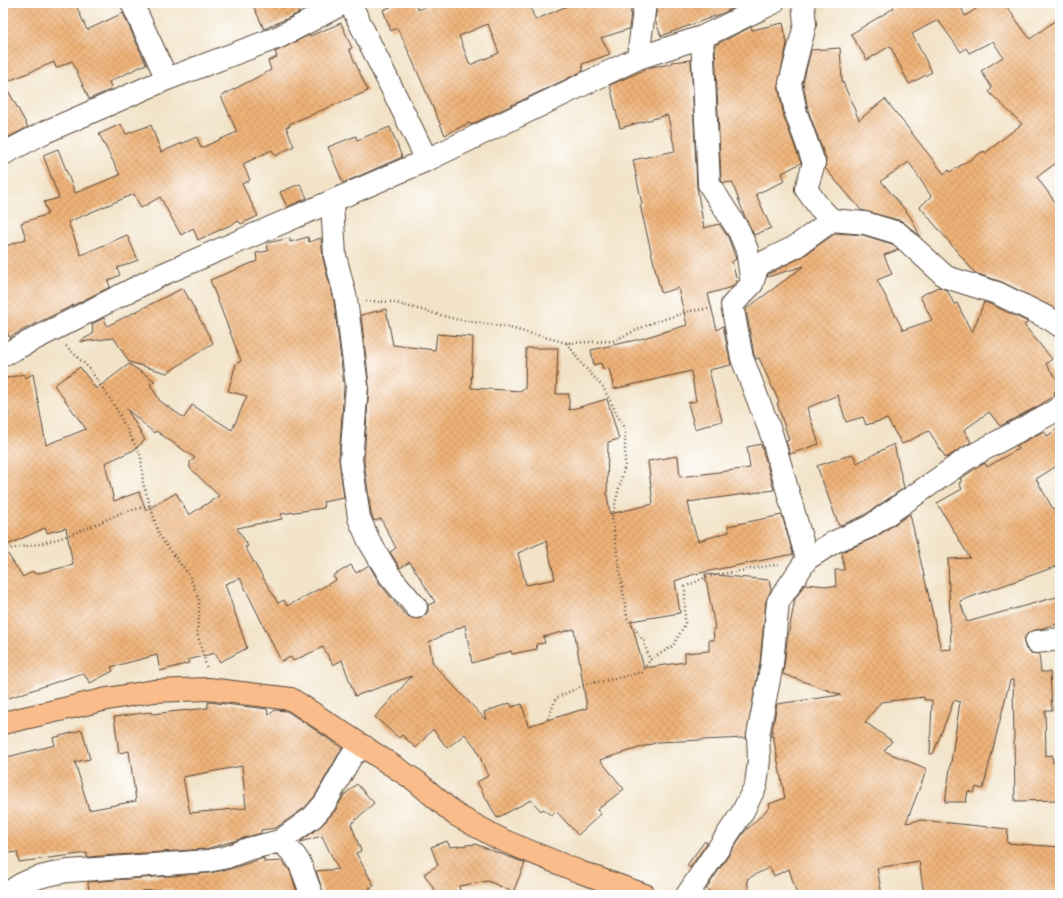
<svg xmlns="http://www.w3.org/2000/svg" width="1063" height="898" font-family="'Libre Bodoni',serif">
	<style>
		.building { fill: url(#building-cross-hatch); fill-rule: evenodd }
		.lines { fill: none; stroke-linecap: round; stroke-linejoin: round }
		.minor-casing { stroke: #564638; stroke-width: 24 }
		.major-casing { stroke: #564638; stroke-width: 24 }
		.path { stroke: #564638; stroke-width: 2.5; stroke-dasharray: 1 3; stroke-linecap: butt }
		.minor { stroke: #fff; stroke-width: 22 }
		.major { stroke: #f9bc8a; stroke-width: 22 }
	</style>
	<defs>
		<pattern id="building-cross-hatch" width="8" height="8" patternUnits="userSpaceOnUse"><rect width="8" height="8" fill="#eeb278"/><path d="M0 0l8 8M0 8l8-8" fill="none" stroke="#cd9967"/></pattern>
	</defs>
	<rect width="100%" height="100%" fill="#fff"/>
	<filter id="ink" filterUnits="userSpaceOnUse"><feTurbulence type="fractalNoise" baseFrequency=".025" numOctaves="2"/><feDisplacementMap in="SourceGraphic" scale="8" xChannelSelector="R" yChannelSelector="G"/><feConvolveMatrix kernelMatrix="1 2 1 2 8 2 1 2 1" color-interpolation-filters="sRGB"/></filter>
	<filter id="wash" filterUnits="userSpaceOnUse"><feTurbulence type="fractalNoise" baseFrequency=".012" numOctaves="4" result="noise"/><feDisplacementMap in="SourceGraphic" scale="16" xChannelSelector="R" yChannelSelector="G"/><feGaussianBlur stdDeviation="0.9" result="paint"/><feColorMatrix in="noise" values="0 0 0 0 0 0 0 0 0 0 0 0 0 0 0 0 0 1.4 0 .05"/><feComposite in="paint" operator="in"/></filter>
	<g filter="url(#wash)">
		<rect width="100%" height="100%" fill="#f2e3c8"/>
		<g id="blocks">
			<path class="building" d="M 3,3 L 75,3 L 87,30 L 123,13 L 146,64 L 109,82 L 112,89 L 89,99 L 72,61 L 56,68 L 54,62 L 4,83 L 28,127 L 3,140 Z
				M 252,3 L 294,3 L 299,13 L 264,29 Z
				M 400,3 L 415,3 L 418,10 L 435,3 L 529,3 L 535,20 L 574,3 L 629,3 L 631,11 L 629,29 L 601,38 L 610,54 L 582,64 L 583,71 L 470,125 L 469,123 L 445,135 L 402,37 L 397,28 L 391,31 L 383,10 ZM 488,24 L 499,53 L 470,65 L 459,36 Z
				M 669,3 L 678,3 L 679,8 L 710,3 L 743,3 L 723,13 L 661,36 L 655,20 L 657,7 Z
				M 891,3 L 959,3 L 965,16 L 985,3 L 1004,3 L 1030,39 L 1060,17 L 1060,160 L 1037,177 L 1060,209 L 1060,311 L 1002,282 L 975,273 L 920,207 L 931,196 L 909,162 L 881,181 L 910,216 L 920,236 L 902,221 L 861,210 L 825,168 L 826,159 L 808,110 L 803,83 L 811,50 L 840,48 L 842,80 L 859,120 L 885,99 L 944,174 L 949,170 L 950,172 L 984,151 L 985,153 L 1022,124 L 989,92 L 992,88 L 981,71 L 1003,57 L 993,41 L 969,53 L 966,48 L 961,52 L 938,20 L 912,34 L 932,72 L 909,84 L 890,46 L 867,60 L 851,34 L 894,8 Z
				M 341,23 L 352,48 L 349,49 L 368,91 L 289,124 L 290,126 L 286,127 L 294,146 L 275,156 L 272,150 L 243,164 L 250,180 L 242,184 L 258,216 L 241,224 L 239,221 L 198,240 L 193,228 L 181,235 L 160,197 L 141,208 L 134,194 L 68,222 L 81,255 L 127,235 L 138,260 L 117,268 L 120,275 L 108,281 L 110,287 L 9,337 L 3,319 L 3,247 L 26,239 L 21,223 L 48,214 L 44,202 L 59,198 L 43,155 L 58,149 L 75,193 L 120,175 L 99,134 L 121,124 L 126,134 L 151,125 L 161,152 L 197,137 L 201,148 L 237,132 L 221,96 L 271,70 L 268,61 L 277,57 L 275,52 L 309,35 L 310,36 Z
				M 783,23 L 787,44 L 778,85 L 784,117 L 801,163 L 782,173 L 785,181 L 756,194 L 771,228 L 754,235 L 745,217 L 732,182 L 723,183 L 721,180 L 715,45 L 751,27 L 752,30 Z
				M 691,60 L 697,188 L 704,228 L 719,224 L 728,237 L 736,259 L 732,262 L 737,281 L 732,287 L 708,294 L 717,330 L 723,326 L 731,365 L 709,370 L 722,421 L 695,429 L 688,403 L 696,401 L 691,371 L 614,389 L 609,368 L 603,369 L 601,363 L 594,365 L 591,350 L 640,339 L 687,325 L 678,288 L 661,293 L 640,205 L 642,204 L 633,160 L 675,151 L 669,121 L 667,115 L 620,128 L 610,85 L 651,67 L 671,64 L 671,62 Z
				M 390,127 L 402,157 L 343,183 L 328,147 L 356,136 L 357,140 Z
				M 300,184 L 307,198 L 287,207 L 280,192 Z
				M 836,233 L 863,235 L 892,244 L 898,250 L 884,255 L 892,274 L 877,280 L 903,330 L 932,320 L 920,296 L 938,287 L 947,290 L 954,304 L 957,303 L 972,333 L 984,302 L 992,305 L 1028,322 L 1024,325 L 1052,359 L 1046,364 L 1060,383 L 1060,387 L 1054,392 L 1055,394 L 1040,405 L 1000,426 L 989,412 L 964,430 L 971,442 L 946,458 L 929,431 L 902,444 L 887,419 L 866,425 L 863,417 L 846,422 L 838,395 L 807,408 L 819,444 L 790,454 L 786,441 L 789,440 L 777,403 L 779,402 L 759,358 L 756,359 L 754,355 L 746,309 L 804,266 L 767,277 L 768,274 L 802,257 Z
				M 308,237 L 309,242 L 321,238 L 323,259 L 334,301 L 344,386 L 339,459 L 344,498 L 323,502 L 324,508 L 281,514 L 282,519 L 237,528 L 248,546 L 245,547 L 278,603 L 284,600 L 287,606 L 336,580 L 333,576 L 351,565 L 356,573 L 369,565 L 380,584 L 406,616 L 419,619 L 424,616 L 428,612 L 428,605 L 435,602 L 410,562 L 400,568 L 390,552 L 396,548 L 381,519 L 374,521 L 371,513 L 364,460 L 369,385 L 361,315 L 386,309 L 393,345 L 435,350 L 437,334 L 473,337 L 471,388 L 522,391 L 522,389 L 525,389 L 526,348 L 558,348 L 556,394 L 569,394 L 569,410 L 607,399 L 619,439 L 608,442 L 607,495 L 610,514 L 653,504 L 648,461 L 678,456 L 680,477 L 750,468 L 747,447 L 761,444 L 774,490 L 688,502 L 692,522 L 698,541 L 729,532 L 728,526 L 782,515 L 793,554 L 695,574 L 675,581 L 680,613 L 631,621 L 644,668 L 685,662 L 685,653 L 709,651 L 709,640 L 714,640 L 713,629 L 715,628 L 705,574 L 769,580 L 771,590 L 766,601 L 760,662 L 746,738 L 658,742 L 600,760 L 624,789 L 597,810 L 601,814 L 578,835 L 556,811 L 552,816 L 543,809 L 541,811 L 531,800 L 497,818 L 477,782 L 488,776 L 476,748 L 465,734 L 447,748 L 433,729 L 416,748 L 402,735 L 399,738 L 375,717 L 412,676 L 355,696 L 342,660 L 333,665 L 323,647 L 293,661 L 291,657 L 281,661 L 240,578 L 225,584 L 247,648 L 220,662 L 215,653 L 188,660 L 189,663 L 160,671 L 157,655 L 111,667 L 113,671 L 90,683 L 83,673 L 3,700 L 3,416 L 9,415 L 3,390 L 3,379 L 24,374 L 25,378 L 33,374 L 46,445 L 86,429 L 54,385 L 80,367 L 96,389 L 129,364 L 155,381 L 150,384 L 160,401 L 184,418 L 192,405 L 232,430 L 247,396 L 228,391 L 236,364 L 241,361 L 210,280 L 257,261 L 256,253 L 268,251 L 267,243 L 290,238 L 290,242 ZM 127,409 L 154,433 L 156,431 L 195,458 L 190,462 L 190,468 L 219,496 L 189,515 L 176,493 L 146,510 L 139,492 L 114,501 L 105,463 L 134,450 L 145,440 ZM 45,528 L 47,533 L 66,528 L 73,565 L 35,574 L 33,571 L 23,577 L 3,547 ZM 546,541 L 555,579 L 526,585 L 518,553 ZM 465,625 L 472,663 L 511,651 L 512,654 L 537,649 L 536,644 L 545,643 L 543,637 L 574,629 L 587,708 L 528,726 L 522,704 L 512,707 L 510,703 L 484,712 L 486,720 L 433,664 L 429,642 Z
				M 183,288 L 213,343 L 167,373 L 129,362 L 114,338 L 80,342 L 80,341 L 93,334 L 92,324 L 104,318 L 107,326 Z
				M 1060,427 L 1060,464 L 1036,479 L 1053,509 L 1060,505 L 1060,565 L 960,601 L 967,622 L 1060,596 L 1060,623 L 1029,632 L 1025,637 L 1024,643 L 1026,649 L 1031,653 L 1039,654 L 1041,672 L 1050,672 L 1052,710 L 1045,710 L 1046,756 L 1052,755 L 1053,763 L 1060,762 L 1060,800 L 1015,801 L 1013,680 L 1010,680 L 983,789 L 976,787 L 974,793 L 968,791 L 966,802 L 945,802 L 960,702 L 954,700 L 933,754 L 930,754 L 932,700 L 924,700 L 924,697 L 881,702 L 865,722 L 892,741 L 884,751 L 927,769 L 906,823 L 921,820 L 1008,829 L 1007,843 L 1060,847 L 1060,895 L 924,895 L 919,861 L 877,868 L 882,895 L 797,895 L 789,869 L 774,876 L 770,867 L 747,879 L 749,895 L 716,895 L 706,889 L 745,831 L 770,807 L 769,804 L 785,798 L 773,736 L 771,737 L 777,704 L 841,695 L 783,674 L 787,641 L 795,599 L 805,584 L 836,587 L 835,570 L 844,570 L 842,552 L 876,537 L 910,514 L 941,650 L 951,649 L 948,559 L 970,558 L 937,503 L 962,489 L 959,483 L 962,482 L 960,479 L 975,469 L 985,463 L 987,467 L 1018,449 L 1016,446 L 1044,431 L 1047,436 Z
				M 894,444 L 904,488 L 863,516 L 839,526 L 817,466 L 853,454 L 857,463 Z
				M 208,702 L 267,709 L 269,715 L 275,710 L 287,711 L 342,748 L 315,796 L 304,808 L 276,828 L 261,830 L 261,833 L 206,849 L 87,857 L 87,853 L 19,862 L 17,852 L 3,854 L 3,758 L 55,745 L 53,738 L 82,730 L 90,759 L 75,762 L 89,810 L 136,801 L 129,751 L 119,753 L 114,717 L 151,712 L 151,714 L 208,708 ZM 242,766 L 246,808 L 190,813 L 183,777 Z
				M 357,784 L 374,803 L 351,824 L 361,851 L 356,853 L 374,886 L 369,888 L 373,895 L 324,895 L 316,871 L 338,869 L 322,836 L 300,842 L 322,825 L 335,811 L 344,795 Z
				M 447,841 L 450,847 L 475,844 L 525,863 L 513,892 L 488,881 L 459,886 L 461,895 L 438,895 L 424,874 L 438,865 L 431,847 Z
				M 705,841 L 707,843 L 690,868 L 687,865 Z
				M 264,858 L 264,862 L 282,861 L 290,871 L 298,895 L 172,895 L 172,889 L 142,891 L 142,895 L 89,895 L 88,882 L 209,873 L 230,869 Z"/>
		</g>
	</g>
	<g filter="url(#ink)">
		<use href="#blocks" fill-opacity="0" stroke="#564638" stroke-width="1"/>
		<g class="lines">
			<defs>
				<path id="minor" d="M 132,3 L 167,79
					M 350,3 L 427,160
					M 803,3 L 805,25 L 790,83 L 796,113 L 814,163 L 806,189 L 819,207 L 832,220 L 865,223 L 898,233 L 946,277 L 997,293 L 1050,319 L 1060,326
					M 638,58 L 645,3
					M 3,154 L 43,133 L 167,79 L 279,37 L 344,3
					M 332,202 L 335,256 L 346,299 L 357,386 L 351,460 L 359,518 L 369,541 L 390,576 L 416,607
					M 752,284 L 758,265 L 795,247 L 832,220
					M 3,355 L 161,275 L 427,160 L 638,58 L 702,37 L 773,3
					M 807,559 L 834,542 L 869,527 L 968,458 L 1053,412 L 1060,407
					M 1036,642 L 1060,639
					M 280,841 C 305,862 300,868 312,895
					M 8,895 C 19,880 50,874 68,871 L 208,861 L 227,857 L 248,849 L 280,841 L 313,817 L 325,803 L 352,755 L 365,747
					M 687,895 L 742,813 L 756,785 L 759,760 L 758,735 L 772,664 L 778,602 L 807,559 L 772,436 L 742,358 L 732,305 L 752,284 L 747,250 L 739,231 L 709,184 L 702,37"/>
				<path id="major" d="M 3,723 L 107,699 L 154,691 L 208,689 L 291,699 L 416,781 L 456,815 L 502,840 L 580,872 L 645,895"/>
			</defs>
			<use href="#minor" class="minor-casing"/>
			<use href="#major" class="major-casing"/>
			<path class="path" d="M 366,301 L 392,302 L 455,319 L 506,327 L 567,343 L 613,341 L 652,323 L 690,311 L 712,308
				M 567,343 L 581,363 L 603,387 L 625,430 L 625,465 L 616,500 L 612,518 L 614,532 L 627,618 L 643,640 L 650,660
				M 66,346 L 89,368 L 114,405 L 141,456 L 143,483 L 160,537 L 189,575 L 199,599 L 199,616 L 197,632 L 207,669
				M 3,550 L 39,544 L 61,538 L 90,527 L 121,513 L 151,505
				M 548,719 L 556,698 L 586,684 L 614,679 L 642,672 L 650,660 L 673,646 L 685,624 L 685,587 L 706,577 L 779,564"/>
			<use href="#minor" class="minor"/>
			<use href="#major" class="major"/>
		</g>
	</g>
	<rect width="1063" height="898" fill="none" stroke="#fff" stroke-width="16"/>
</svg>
